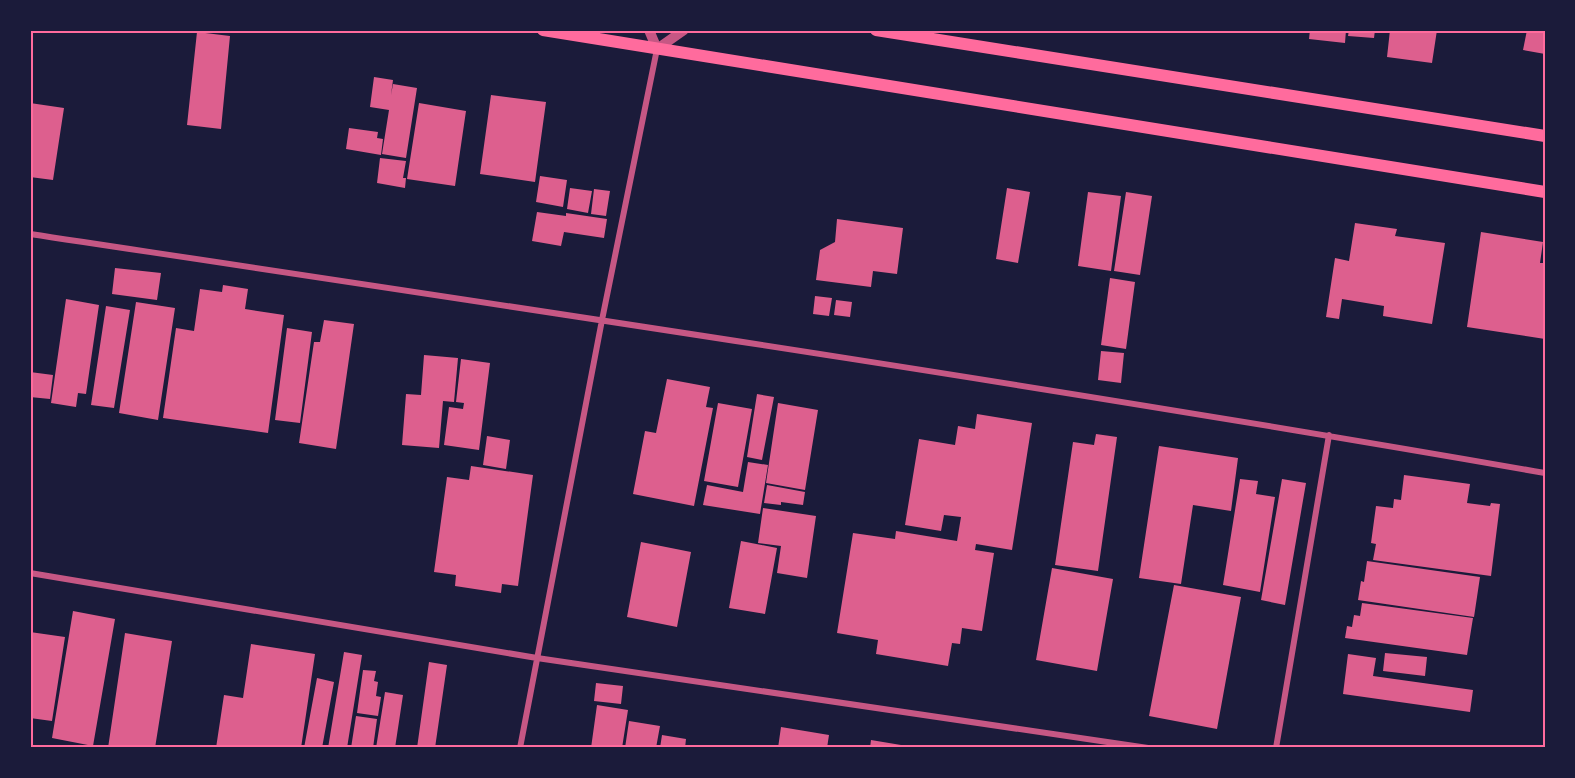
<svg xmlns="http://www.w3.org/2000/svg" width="1575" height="778" font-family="'Noto Sans',sans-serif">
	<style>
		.building { fill: #dd5f8e }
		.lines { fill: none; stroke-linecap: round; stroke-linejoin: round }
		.minor { stroke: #c65784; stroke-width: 6 }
		.tertiary { stroke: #c65784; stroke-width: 10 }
		.secondary { stroke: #ff6b9d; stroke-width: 12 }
		.neatline { fill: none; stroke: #ff6b9d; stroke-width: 2 }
	</style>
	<rect width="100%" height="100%" fill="#1b1b3a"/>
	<path class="building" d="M 1310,30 L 1346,30 L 1345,43 L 1309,39 Z
		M 1349,30 L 1375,30 L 1374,38 L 1348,36 Z
		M 1390,30 L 1437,30 L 1432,63 L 1387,57 Z
		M 1527,30 L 1545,30 L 1545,54 L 1523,50 Z
		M 197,32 L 230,36 L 221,129 L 187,125 Z
		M 374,77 L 393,80 L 391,95 L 393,84 L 417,88 L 406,158 L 382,154 L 389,110 L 370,107 Z
		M 491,95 L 546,102 L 535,182 L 480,174 Z
		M 30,103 L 64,108 L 53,180 L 30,177 Z
		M 419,103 L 466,111 L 455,186 L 407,179 Z
		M 349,128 L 378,132 L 377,138 L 383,139 L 381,155 L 346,149 Z
		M 380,158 L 406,161 L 403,178 L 406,178 L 405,188 L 377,183 Z
		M 540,176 L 567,180 L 563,207 L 536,202 Z
		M 570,188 L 592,191 L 588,213 L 567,209 Z
		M 1007,188 L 1030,192 L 1018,263 L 996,259 Z
		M 594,189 L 610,191 L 606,216 L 591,214 Z
		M 1088,192 L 1121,196 L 1111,271 L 1078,266 Z
		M 1126,192 L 1152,196 L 1140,275 L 1114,271 Z
		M 537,212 L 566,216 L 566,213 L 607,219 L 604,238 L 564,232 L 561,246 L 532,241 Z
		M 837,219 L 903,228 L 897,274 L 873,271 L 871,287 L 816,280 L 820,250 L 835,242 Z
		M 1355,223 L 1397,229 L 1395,236 L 1445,243 L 1432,324 L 1383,316 L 1384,306 L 1342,299 L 1339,319 L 1326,317 L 1335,258 L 1349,261 Z
		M 1481,232 L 1543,242 L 1540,263 L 1545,263 L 1545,339 L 1467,327 Z
		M 115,268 L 161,273 L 157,300 L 112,294 Z
		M 1110,278 L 1135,282 L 1126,349 L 1101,345 Z
		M 223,285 L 248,289 L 245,309 L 284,315 L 268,433 L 163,418 L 176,328 L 194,331 L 200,289 L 222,292 Z
		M 815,296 L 832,298 L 829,316 L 813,314 Z
		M 66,299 L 99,305 L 86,394 L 78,393 L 76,407 L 51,403 Z
		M 836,300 L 852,302 L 850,317 L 834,315 Z
		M 136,302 L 175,308 L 158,420 L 119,413 Z
		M 106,306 L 130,310 L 114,408 L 91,405 Z
		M 324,320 L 354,324 L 336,449 L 299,443 L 314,342 L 320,342 Z
		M 287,328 L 312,332 L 300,423 L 275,420 Z
		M 1101,351 L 1124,353 L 1121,383 L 1098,380 Z
		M 424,355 L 458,358 L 454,402 L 443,401 L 439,448 L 402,445 L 406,394 L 421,395 Z
		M 461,359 L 490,363 L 479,450 L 444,445 L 449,407 L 463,409 L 464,403 L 456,402 Z
		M 30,372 L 53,375 L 50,399 L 30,397 Z
		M 667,379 L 710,387 L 706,407 L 713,408 L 694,506 L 633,494 L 645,431 L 656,433 Z
		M 757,394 L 774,397 L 762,460 L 747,457 Z
		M 718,403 L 752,409 L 738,487 L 704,481 Z
		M 778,403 L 818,410 L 805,490 L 766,483 Z
		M 977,414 L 1032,423 L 1012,550 L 976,544 L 975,550 L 994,553 L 982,631 L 962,628 L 960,644 L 952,643 L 948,666 L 876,654 L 878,640 L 837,633 L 853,533 L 895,539 L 896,531 L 957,541 L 961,517 L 944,515 L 941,531 L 905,525 L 919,439 L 955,445 L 958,426 L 975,429 Z
		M 1096,434 L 1117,437 L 1098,571 L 1055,565 L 1073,442 L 1094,445 Z
		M 487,436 L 510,440 L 506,469 L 483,465 Z
		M 1159,446 L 1238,458 L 1231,511 L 1193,505 L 1181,584 L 1139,578 Z
		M 748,462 L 768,465 L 760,514 L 703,505 L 707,485 L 743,492 Z
		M 471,466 L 533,475 L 518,586 L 502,584 L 501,593 L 455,586 L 456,575 L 434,572 L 447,477 L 469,480 Z
		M 1404,475 L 1470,484 L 1467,503 L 1490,506 L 1491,503 L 1500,504 L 1491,576 L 1373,560 L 1376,544 L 1371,543 L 1376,506 L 1393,508 L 1394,499 L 1401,500 Z
		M 1240,479 L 1258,481 L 1256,494 L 1275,497 L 1260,592 L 1223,585 Z
		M 1282,479 L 1306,483 L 1285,605 L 1261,600 Z
		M 767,485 L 805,492 L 803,505 L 781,502 L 781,505 L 764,503 Z
		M 763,508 L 816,516 L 807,578 L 777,573 L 781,546 L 758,543 Z
		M 741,541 L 777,548 L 765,614 L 729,608 Z
		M 641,542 L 691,552 L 677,627 L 627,617 Z
		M 1367,561 L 1480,577 L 1474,617 L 1358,600 L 1361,581 L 1364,582 Z
		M 1052,568 L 1113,579 L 1097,671 L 1036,660 Z
		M 1174,585 L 1241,597 L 1217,729 L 1149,716 Z
		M 1362,603 L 1473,618 L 1467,655 L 1345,638 L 1347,626 L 1352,627 L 1354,615 L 1360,616 Z
		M 73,611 L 115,619 L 93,746 L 52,738 Z
		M 30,632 L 65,637 L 52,721 L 30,718 Z
		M 125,633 L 172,641 L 155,748 L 108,748 Z
		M 251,644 L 315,654 L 301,748 L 216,748 L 224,695 L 243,698 Z
		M 344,652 L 362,655 L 347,748 L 328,748 Z
		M 1385,653 L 1427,657 L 1425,676 L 1383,671 Z
		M 1348,654 L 1376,658 L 1373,676 L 1473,690 L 1470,712 L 1343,694 Z
		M 429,662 L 447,665 L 435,748 L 417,748 Z
		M 363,670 L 376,671 L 374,681 L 378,682 L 376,696 L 381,697 L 378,716 L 357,713 Z
		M 317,678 L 334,682 L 322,748 L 304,748 Z
		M 596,683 L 623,686 L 621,704 L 594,701 Z
		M 385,692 L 403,695 L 395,748 L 376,748 Z
		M 597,705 L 628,710 L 622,748 L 591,748 Z
		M 356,716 L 377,719 L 373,748 L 351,748 Z
		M 629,721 L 660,726 L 656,748 L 625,748 Z
		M 781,727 L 829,735 L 827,748 L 778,748 Z
		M 662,735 L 686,739 L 685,748 L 660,748 Z
		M 871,740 L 907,746 L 907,748 L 870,748 Z"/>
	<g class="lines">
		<path class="minor" d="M 30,234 C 535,310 1041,385 1545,473
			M 30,573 L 537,658 L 1148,748
			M 520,748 L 602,320 L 657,49
			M 1276,748 L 1329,435"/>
		<path class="tertiary" d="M 649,30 L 657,49 L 684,30"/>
		<path class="secondary" d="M 543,30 L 1545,192
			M 876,30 L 1545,136"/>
	</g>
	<rect width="1575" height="778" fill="none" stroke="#1b1b3a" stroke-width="63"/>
	<rect x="32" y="32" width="1512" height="714" class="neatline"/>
</svg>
